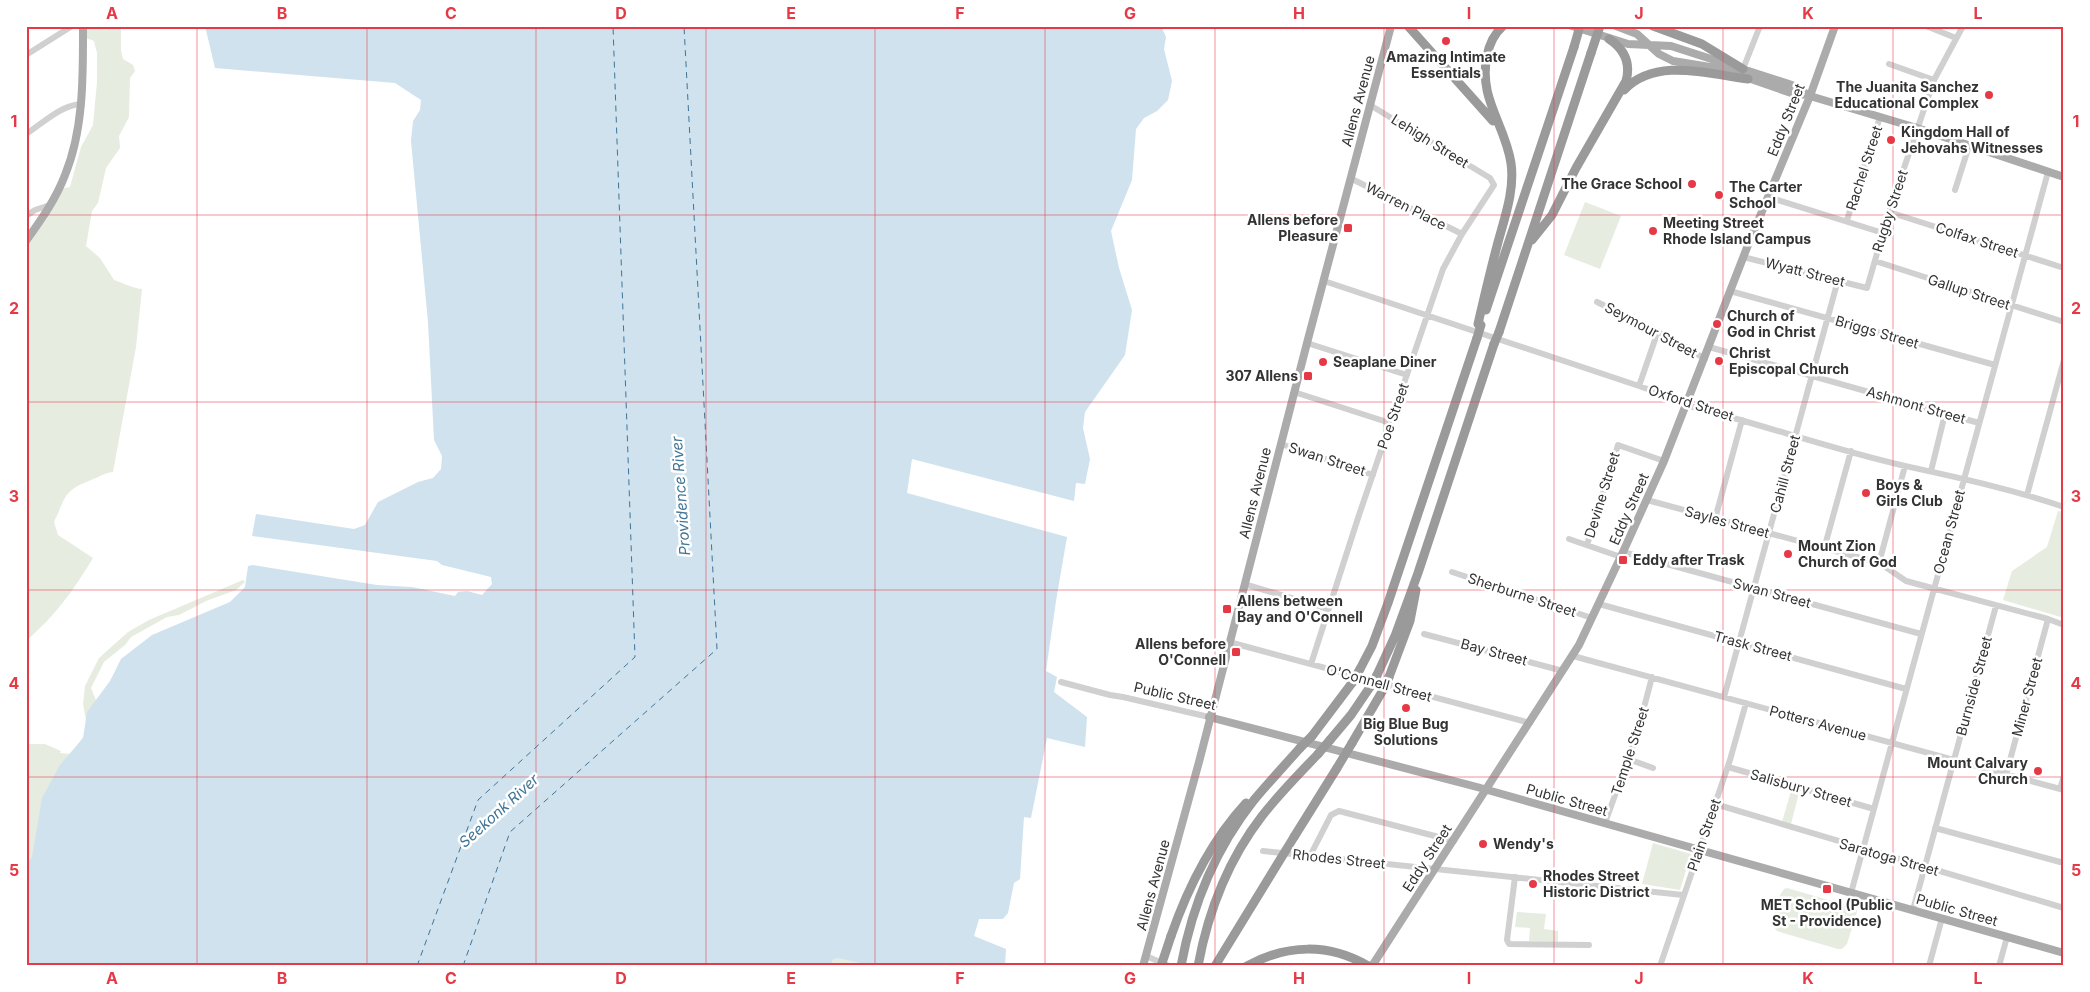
<svg xmlns="http://www.w3.org/2000/svg" width="2090" height="992" font-family="Inter,sans-serif">
	<style>
		.green { fill: #e6ecdf }
		.water { fill: #cfe2ee }
		.lines { fill: none; stroke-linecap: round; stroke-linejoin: round }
		.ferry { stroke: #3f7597; stroke-width: 1; stroke-dasharray: 6 5; stroke-linecap: butt }
		.minor { stroke: #d0d0d0; stroke-width: 6 }
		.major { stroke: #ababab; stroke-width: 8 }
		.highway { stroke: #9a9a9a; stroke-width: 9 }
		.highway-bridge { stroke: #9a9a9a; stroke-width: 9 }
		.grid { fill: none; stroke: #e63946; stroke-width: 1; stroke-opacity: 0.55 }
		.poi-dot { fill: #e63946; stroke: #fff; stroke-width: 2 }
		.labels { text-anchor: middle; stroke-width: 5; stroke-linejoin: round; paint-order: stroke }
		.poi-label { font-size: 14px; font-weight: bold; fill: #333; stroke: #fff; text-anchor: start }
		.street-label { font-size: 14px; fill: #333; stroke: #fff }
		.water-label { font-size: 15px; font-style: italic; fill: #3f7597; stroke: #fff }
		.neatline { fill: none; stroke: #e63946; stroke-width: 2 }
		.grid-label { font-size: 16px; text-anchor: middle; font-weight: bold; fill: #e63946 }
	</style>
	<rect width="100%" height="100%" fill="#fff"/>
	<path class="green" d="M 83,26 L 121,26 L 121,50 L 123,59 L 133,65 L 135,71 L 130,78 L 129,117 L 119,136 L 120,148 L 106,168 L 98,203 L 92,211 L 86,246 L 100,258 L 114,280 C 124,283 131,288 142,289 L 136,347 L 113,472 C 104,473 99,477 91,480 C 63,491 66,497 54,522 L 58,535 L 93,558 C 74,590 54,617 26,641 L 26,241 L 59,189 L 70,187 L 81,147 L 93,125 L 97,82 L 97,53 L 94,41 L 83,37 Z
		M 1585,202 L 1621,216 L 1600,269 L 1564,255 Z
		M 2058,511 L 2064,512 L 2064,618 L 2003,600 L 2012,571 L 2047,547 Z
		M 243,580 L 245,582 L 236,590 L 206,601 L 179,615 L 167,617 L 131,637 L 125,645 L 104,662 L 91,688 L 97,703 L 96,716 L 26,883 L 26,744 L 45,744 L 61,751 L 60,753 L 71,754 L 84,736 L 87,726 L 83,704 L 85,686 L 99,658 L 128,632 L 149,620 Z
		M 1791,791 L 1799,793 L 1791,824 L 1782,822 Z
		M 1653,843 L 1691,854 L 1680,890 L 1642,884 Z
		M 1787,888 L 1856,908 L 1857,912 L 1847,944 L 1842,949 L 1838,949 L 1783,933 L 1777,931 L 1772,925 C 1773,914 1777,898 1784,889 Z
		M 1517,912 L 1546,914 L 1544,929 L 1558,931 L 1558,942 L 1529,941 L 1530,928 L 1515,927 Z
		M 837,958 L 873,966 L 831,966 L 833,960 Z"/>
	<path class="water" d="M 205,26 L 1161,26 L 1166,37 L 1164,49 L 1172,81 L 1168,100 L 1157,111 L 1144,118 L 1136,129 L 1132,180 L 1111,231 L 1119,268 L 1132,310 L 1125,355 L 1085,412 L 1083,428 L 1090,459 L 1085,484 L 1076,483 L 1074,501 L 912,459 L 907,493 L 1067,537 L 1056,601 L 1046,671 L 1057,677 L 1054,692 L 1087,717 L 1085,747 L 1047,738 L 1031,818 L 1024,817 L 1020,879 L 1014,883 L 1008,913 L 1003,919 L 979,919 L 974,936 L 1006,949 L 1005,966 L 873,966 L 837,958 L 833,960 L 831,966 L 26,966 L 26,865 L 32,857 L 42,798 L 60,765 L 83,738 L 87,712 L 110,681 L 121,659 L 152,635 L 230,602 L 245,587 L 248,566 L 253,565 L 377,585 L 412,587 L 455,596 L 458,592 L 467,591 L 482,595 L 492,584 L 491,577 L 442,565 L 437,561 L 252,536 L 256,514 L 354,529 L 365,525 L 378,502 L 418,482 L 433,478 L 441,469 L 442,456 L 434,440 L 428,322 L 411,141 L 413,121 L 420,110 L 421,100 L 395,83 L 215,68 Z"/>
	<g class="lines">
		<path class="ferry" d="M 417,966 L 478,800 L 635,657 L 613,26
			M 463,966 L 510,832 L 717,649 L 684,26"/>
		<path class="minor" d="M 1926,26 L 1956,38
			M 26,55 L 72,26
			M 1889,64 L 1934,80
			M 1743,69 L 1760,26
			M 26,134 C 43,123 60,106 80,104
			M 1350,178 L 1462,234
			M 1955,190 L 1969,146
			M 1768,197 L 1883,233
			M 1889,212 L 2064,268
			M 26,216 L 35,210 L 50,205
			M 1847,220 L 1880,117
			M 1743,257 L 1867,288 L 1889,212 L 1934,80 L 1963,26
			M 1875,261 L 2064,322
			M 1324,281 L 1639,386 L 1681,401 L 1693,407 C 1764,425 1834,450 1905,466 C 1960,478 2011,489 2064,507
			M 1730,291 L 1995,365
			M 1597,302 L 1676,341 L 1705,359
			M 1307,343 L 1407,375
			M 1709,347 L 1979,423
			M 1639,386 L 1658,331
			M 1294,392 L 1390,423
			M 1281,444 L 1373,475
			M 1931,471 L 1945,414
			M 2027,495 L 2064,360
			M 1647,500 L 1872,561 L 1884,566 L 1906,581 L 2048,619 L 2064,625
			M 1715,519 L 1742,420
			M 1569,539 L 1621,557
			M 1587,545 L 1618,445 L 1664,461
			M 1824,549 L 1851,451
			M 1623,552 L 1921,634
			M 1879,563 L 1905,466
			M 1452,572 L 1592,618
			M 1244,584 L 1328,609
			M 1599,604 L 1906,689
			M 1424,634 L 1563,671
			M 1229,642 L 1530,723
			M 1573,656 L 2064,790
			M 1311,664 L 1359,515 L 1443,269 L 1462,234 L 1494,185 L 1490,178 L 1370,105
			M 1061,682 L 1110,695 L 1123,697 L 1209,717
			M 1724,697 L 1838,280
			M 1628,759 L 1653,768
			M 1728,767 L 1874,809
			M 2006,775 L 2048,619
			M 2060,789 L 2064,776
			M 1715,804 L 2064,908
			M 1605,823 L 1637,734 L 1652,677
			M 1935,828 L 2064,863
			M 1263,851 L 1683,895
			M 1310,856 L 1331,815 L 1339,811 L 1454,841
			M 1515,877 L 1507,940 L 1509,944 L 1589,945
			M 1851,893 L 2048,172
			M 1913,910 L 1996,606
			M 1146,956 L 1169,966
			M 1660,966 L 1730,760 L 1746,703
			M 1929,966 L 1942,918
			M 1999,966 L 2007,937"/>
		<path class="major" d="M 1572,26 L 1628,44 L 1671,46 L 1792,85 L 1810,96 L 1917,128 L 2064,177
			M 1616,26 L 1637,34 L 1659,54 L 1673,61 L 1722,69 L 1794,94 L 1808,95
			M 26,241 C 41,220 56,199 65,175 C 84,129 83,75 83,26
			M 1209,717 L 1477,787 L 2064,953
			M 1143,966 L 1199,762 L 1307,343 L 1391,26
			M 1372,966 L 1579,645 L 1623,552 L 1664,461 L 1748,245 L 1810,96 L 1835,26"/>
		<path class="highway" d="M 1408,26 L 1493,121
			M 1653,26 L 1702,44 L 1743,69
			M 1624,90 C 1656,57 1708,74 1748,79
			M 1532,240 L 1552,215 L 1576,168 L 1626,81 C 1631,63 1624,49 1609,39
			M 1486,310 L 1574,47
			M 1478,324 C 1484,298 1490,272 1497,246 C 1504,219 1515,191 1511,163 C 1505,124 1478,98 1487,56 C 1489,45 1494,34 1503,26
			M 1499,332 L 1591,53
			M 1360,669 L 1372,646 L 1388,603 L 1477,338
			M 1377,675 L 1395,636 L 1418,573 L 1494,344
			M 1389,677 L 1410,621 L 1416,590
			M 1312,736 L 1352,683
			M 1330,740 L 1351,715 L 1370,687
			M 1352,743 L 1383,690
			M 1294,837 L 1337,768
			M 1171,936 C 1188,887 1211,841 1246,803
			M 1181,966 C 1192,906 1216,848 1254,800 C 1269,782 1285,765 1300,748
			M 1198,966 C 1208,912 1228,860 1262,816 C 1279,794 1299,774 1318,754
			M 1247,966 C 1287,944 1329,943 1368,966"/>
		<path class="highway-bridge" d="M 1574,47 L 1580,26
			M 1591,53 L 1600,26
			M 1477,338 L 1481,325
			M 1494,344 L 1499,332
			M 1352,683 L 1360,669
			M 1370,687 L 1377,675
			M 1383,690 L 1389,677
			M 1300,748 L 1312,736
			M 1318,754 L 1330,740
			M 1337,768 L 1352,743
			M 1161,966 L 1171,936
			M 1215,966 L 1294,837"/>
	</g>
	<path class="grid" d="M 197,26 L 197,966M 367,26 L 367,966M 536,26 L 536,966M 706,26 L 706,966M 875,26 L 875,966M 1045,26 L 1045,966M 1215,26 L 1215,966M 1384,26 L 1384,966M 1554,26 L 1554,966M 1723,26 L 1723,966M 1893,26 L 1893,966M 26,215 L 2064,215M 26,402 L 2064,402M 26,590 L 2064,590M 26,777 L 2064,777"/>
	<g class="poi-dot">
		<circle cx="1446" cy="41" r="5"/>
		<circle cx="1989" cy="95" r="5"/>
		<circle cx="1891" cy="140" r="5"/>
		<circle cx="1692" cy="184" r="5"/>
		<circle cx="1719" cy="195" r="5"/>
		<rect x="1343" y="223" width="10" height="10" rx="2.5"/>
		<circle cx="1653" cy="231" r="5"/>
		<circle cx="1717" cy="324" r="5"/>
		<circle cx="1719" cy="361" r="5"/>
		<circle cx="1323" cy="362" r="5"/>
		<rect x="1303" y="371" width="10" height="10" rx="2.5"/>
		<circle cx="1866" cy="493" r="5"/>
		<circle cx="1788" cy="554" r="5"/>
		<rect x="1618" y="555" width="10" height="10" rx="2.5"/>
		<rect x="1222" y="604" width="10" height="10" rx="2.5"/>
		<rect x="1231" y="647" width="10" height="10" rx="2.5"/>
		<circle cx="1406" cy="708" r="5"/>
		<circle cx="2038" cy="771" r="5"/>
		<circle cx="1483" cy="844" r="5"/>
		<circle cx="1533" cy="884" r="5"/>
		<rect x="1822" y="884" width="10" height="10" rx="2.5"/>
	</g>
	<g class="labels">
		<g class="poi-label">
			<text x="1446" y="62" text-anchor="middle">Amazing Intimate<tspan x="1446" dy="16">Essentials</tspan></text>
			<text x="1979" y="92" text-anchor="end">The Juanita Sanchez<tspan x="1979" dy="16">Educational Complex</tspan></text>
			<text x="1901" y="137">Kingdom Hall of<tspan x="1901" dy="16">Jehovahs Witnesses</tspan></text>
			<text x="1682" y="189" text-anchor="end">The Grace School</text>
			<text x="1729" y="192">The Carter<tspan x="1729" dy="16">School</tspan></text>
			<text x="1338" y="225" text-anchor="end">Allens before<tspan x="1338" dy="16">Pleasure</tspan></text>
			<text x="1663" y="228">Meeting Street<tspan x="1663" dy="16">Rhode Island Campus</tspan></text>
			<text x="1727" y="321">Church of<tspan x="1727" dy="16">God in Christ</tspan></text>
			<text x="1729" y="358">Christ<tspan x="1729" dy="16">Episcopal Church</tspan></text>
			<text x="1333" y="367">Seaplane Diner</text>
			<text x="1298" y="381" text-anchor="end">307 Allens</text>
			<text x="1876" y="490">Boys &amp;<tspan x="1876" dy="16">Girls Club</tspan></text>
			<text x="1798" y="551">Mount Zion<tspan x="1798" dy="16">Church of God</tspan></text>
			<text x="1633" y="565">Eddy after Trask</text>
			<text x="1237" y="606">Allens between<tspan x="1237" dy="16">Bay and O'Connell</tspan></text>
			<text x="1226" y="649" text-anchor="end">Allens before<tspan x="1226" dy="16">O'Connell</tspan></text>
			<text x="1406" y="729" text-anchor="middle">Big Blue Bug<tspan x="1406" dy="16">Solutions</tspan></text>
			<text x="2028" y="768" text-anchor="end">Mount Calvary<tspan x="2028" dy="16">Church</tspan></text>
			<text x="1493" y="849">Wendy's</text>
			<text x="1543" y="881">Rhodes Street<tspan x="1543" dy="16">Historic District</tspan></text>
			<text x="1827" y="910" text-anchor="middle">MET School (Public<tspan x="1827" dy="16">St - Providence)</tspan></text>
		</g>
		<g class="street-label">
			<text transform="translate(1358 101) rotate(-75)" y="5">Allens Avenue</text>
			<text transform="translate(1786 120) rotate(-68)" y="5">Eddy Street</text>
			<text transform="translate(1430 141) rotate(32)" y="5">Lehigh Street</text>
			<text transform="translate(1864 168) rotate(-72)" y="5">Rachel Street</text>
			<text transform="translate(1406 206) rotate(27)" y="5">Warren Place</text>
			<text transform="translate(1890 211) rotate(-72)" y="5">Rugby Street</text>
			<text transform="translate(1977 240) rotate(18)" y="5">Colfax Street</text>
			<text transform="translate(1805 272) rotate(14)" y="5">Wyatt Street</text>
			<text transform="translate(1969 292) rotate(18)" y="5">Gallup Street</text>
			<text transform="translate(1651 330) rotate(28)" y="5">Seymour Street</text>
			<text transform="translate(1877 332) rotate(16)" y="5">Briggs Street</text>
			<text transform="translate(1691 403) rotate(18)" y="5">Oxford Street</text>
			<text transform="translate(1916 405) rotate(16)" y="5">Ashmont Street</text>
			<text transform="translate(1393 416) rotate(-71)" y="5">Poe Street</text>
			<text transform="translate(1327 459) rotate(18)" y="5">Swan Street</text>
			<text transform="translate(1785 474) rotate(-75)" y="5">Cahill Street</text>
			<text transform="translate(1255 493) rotate(-76)" y="5">Allens Avenue</text>
			<text transform="translate(1602 495) rotate(-73)" y="5">Devine Street</text>
			<text transform="translate(1629 509) rotate(-66)" y="5">Eddy Street</text>
			<text transform="translate(1727 522) rotate(15)" y="5">Sayles Street</text>
			<text transform="translate(1949 532) rotate(-75)" y="5">Ocean Street</text>
			<text transform="translate(1772 593) rotate(15)" y="5">Swan Street</text>
			<text transform="translate(1522 595) rotate(18)" y="5">Sherburne Street</text>
			<text transform="translate(1753 646) rotate(15)" y="5">Trask Street</text>
			<text transform="translate(1494 652) rotate(15)" y="5">Bay Street</text>
			<text transform="translate(1379 683) rotate(15)" y="5">O'Connell Street</text>
			<text transform="translate(1974 686) rotate(-75)" y="5">Burnside Street</text>
			<text transform="translate(1175 696) rotate(13)" y="5">Public Street</text>
			<text transform="translate(2027 697) rotate(-75)" y="5">Miner Street</text>
			<text transform="translate(1818 723) rotate(15)" y="5">Potters Avenue</text>
			<text transform="translate(1630 751) rotate(-72)" y="5">Temple Street</text>
			<text transform="translate(1801 788) rotate(16)" y="5">Salisbury Street</text>
			<text transform="translate(1567 800) rotate(16)" y="5">Public Street</text>
			<text transform="translate(1704 835) rotate(-71)" y="5">Plain Street</text>
			<text transform="translate(1889 857) rotate(16)" y="5">Saratoga Street</text>
			<text transform="translate(1427 858) rotate(-57)" y="5">Eddy Street</text>
			<text transform="translate(1339 859) rotate(6)" y="5">Rhodes Street</text>
			<text transform="translate(1153 885) rotate(-75)" y="5">Allens Avenue</text>
			<text transform="translate(1957 910) rotate(16)" y="5">Public Street</text>
		</g>
		<g class="water-label">
			<text transform="translate(681 496) rotate(-94)" y="5">Providence River</text>
			<text transform="translate(499 811) rotate(-42)" y="5">Seekonk River</text>
		</g>
	</g>
	<rect width="2090" height="992" fill="none" stroke="#ffffff" stroke-width="55"/>
	<rect x="28" y="28" width="2034" height="936" class="neatline"/>
	<g class="grid-label">
		<text x="112" y="19">A</text>
		<text x="282" y="19">B</text>
		<text x="451" y="19">C</text>
		<text x="621" y="19">D</text>
		<text x="791" y="19">E</text>
		<text x="960" y="19">F</text>
		<text x="1130" y="19">G</text>
		<text x="1299" y="19">H</text>
		<text x="1469" y="19">I</text>
		<text x="1639" y="19">J</text>
		<text x="1808" y="19">K</text>
		<text x="1978" y="19">L</text>
		<text x="14" y="127">1</text>
		<text x="2076" y="127">1</text>
		<text x="14" y="314">2</text>
		<text x="2076" y="314">2</text>
		<text x="14" y="502">3</text>
		<text x="2076" y="502">3</text>
		<text x="14" y="689">4</text>
		<text x="2076" y="689">4</text>
		<text x="14" y="876">5</text>
		<text x="2076" y="876">5</text>
		<text x="112" y="984">A</text>
		<text x="282" y="984">B</text>
		<text x="451" y="984">C</text>
		<text x="621" y="984">D</text>
		<text x="791" y="984">E</text>
		<text x="960" y="984">F</text>
		<text x="1130" y="984">G</text>
		<text x="1299" y="984">H</text>
		<text x="1469" y="984">I</text>
		<text x="1639" y="984">J</text>
		<text x="1808" y="984">K</text>
		<text x="1978" y="984">L</text>
	</g>
</svg>
